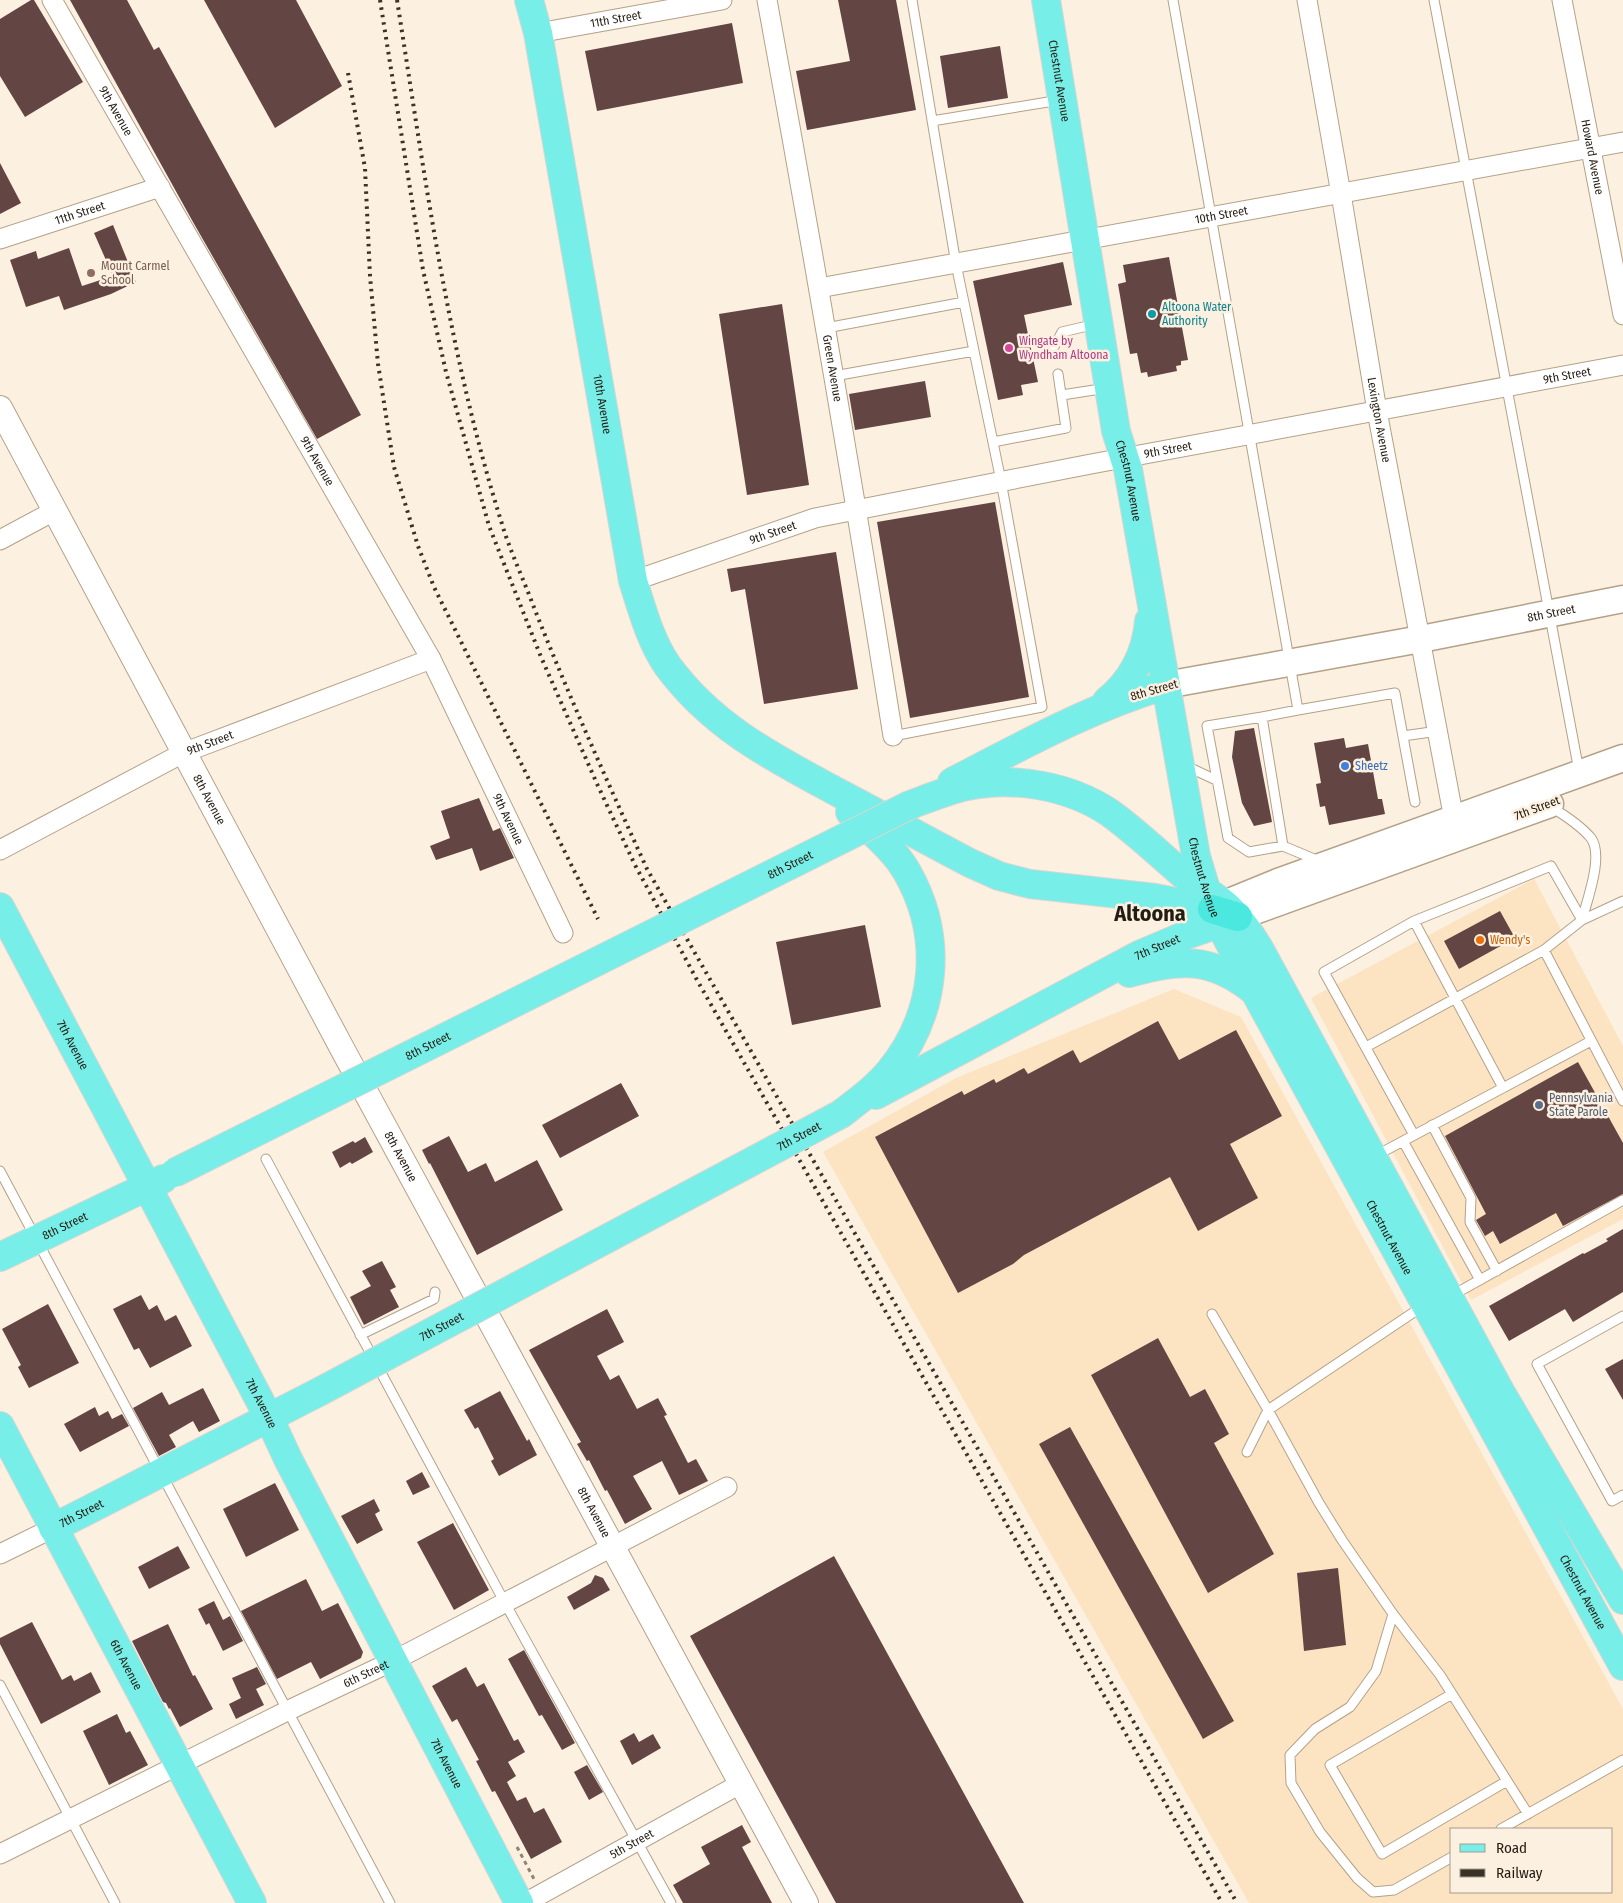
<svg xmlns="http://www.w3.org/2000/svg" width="1623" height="1903" font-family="'Fira Sans Condensed',sans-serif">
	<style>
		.built { fill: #fce3c2; fill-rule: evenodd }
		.building { fill: #634544 }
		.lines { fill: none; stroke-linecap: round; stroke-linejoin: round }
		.service-casing { stroke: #b4a188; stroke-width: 11 }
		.minor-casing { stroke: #b4a188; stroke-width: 21 }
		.tertiary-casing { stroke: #b4a188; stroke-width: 26 }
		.secondary-casing { stroke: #b4a188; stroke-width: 29 }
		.primary-casing { stroke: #d7d6d4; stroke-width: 30 }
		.trunk-casing { stroke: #d7d6d4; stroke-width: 30 }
		.path { stroke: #8d8376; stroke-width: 3; stroke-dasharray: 4 4; stroke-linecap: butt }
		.service { stroke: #fff; stroke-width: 9 }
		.minor { stroke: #fff; stroke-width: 19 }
		.tertiary { stroke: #fff; stroke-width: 24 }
		.secondary { stroke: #fff; stroke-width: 26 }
		.primary { stroke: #77eee7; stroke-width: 28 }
		.trunk { stroke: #4ae8df; stroke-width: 28 }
		.rail { stroke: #393227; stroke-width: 4; stroke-dasharray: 2.5 5; stroke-linecap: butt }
		.primary-bridge-casing { stroke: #d7d6d4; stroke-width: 30; stroke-linecap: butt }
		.primary-bridge { stroke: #77eee7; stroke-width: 28 }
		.education-dot { fill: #8d6e63; stroke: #fcf0e0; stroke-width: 2 }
		.culture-dot { fill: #0f9aa8; stroke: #fcf0e0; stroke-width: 2 }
		.hotel-dot { fill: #d1479c; stroke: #fcf0e0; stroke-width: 2 }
		.shop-dot { fill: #3f7fe0; stroke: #fcf0e0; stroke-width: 2 }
		.food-dot { fill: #e8710a; stroke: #fcf0e0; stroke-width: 2 }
		.service-dot { fill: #5c6f8a; stroke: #fcf0e0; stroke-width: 2 }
		.labels { text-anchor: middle; stroke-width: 5; stroke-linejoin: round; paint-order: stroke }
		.street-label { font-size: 12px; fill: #231c12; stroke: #fcf0e0 }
		.education-label { font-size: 12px; fill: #785e54; stroke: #fcf0e0; text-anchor: start }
		.culture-label { font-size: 12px; fill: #0d838f; stroke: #fcf0e0; text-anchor: start }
		.hotel-label { font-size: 12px; fill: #b23c85; stroke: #fcf0e0; text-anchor: start }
		.shop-label { font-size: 12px; fill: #366cbe; stroke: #fcf0e0; text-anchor: start }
		.food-label { font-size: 12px; fill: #c56008; stroke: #fcf0e0; text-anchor: start }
		.service-label { font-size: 12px; fill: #4e5e75; stroke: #fcf0e0; text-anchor: start }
		.town-label { font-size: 22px; font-weight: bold; fill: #231c12; stroke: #fcf0e0 }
	</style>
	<rect width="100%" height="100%" fill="#fcf0e0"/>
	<path class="built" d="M 1534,879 L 1623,1046 L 1623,1219 L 1471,1300 L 1311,998 Z
		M 1174,989 L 1241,1017 L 1623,1709 L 1623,1903 L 1249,1903 L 823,1152 L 956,1078 ZM 1452,1829 L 1612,1829 L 1612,1892 L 1452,1892 Z"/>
	<path class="building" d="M 31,0 L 34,0 L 83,82 L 25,117 L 0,76 L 0,19 Z
		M 70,0 L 127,0 L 154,50 L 159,47 L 361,415 L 317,439 L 193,222 Z
		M 204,0 L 296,0 L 342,86 L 275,128 Z
		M 838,0 L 896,0 L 916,110 L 807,130 L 796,71 L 850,61 Z
		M 732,23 L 743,83 L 597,111 L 585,51 Z
		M 1000,46 L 1008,98 L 948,108 L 940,56 Z
		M 0,163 L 21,203 L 0,214 Z
		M 113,225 L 136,282 L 111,294 L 64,310 L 59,296 L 26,307 L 10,260 L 36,251 L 38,259 L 69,248 L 82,286 L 113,276 L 94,233 Z
		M 1169,257 L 1188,360 L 1181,361 L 1181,365 L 1176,366 L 1177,371 L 1148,377 L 1147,372 L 1141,373 L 1137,353 L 1130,354 L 1118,284 L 1126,282 L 1123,265 Z
		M 1063,262 L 1072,305 L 1024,315 L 1038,382 L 1021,385 L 1023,395 L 998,400 L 973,281 Z
		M 782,304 L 809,485 L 747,495 L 719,314 Z
		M 925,381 L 931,417 L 855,430 L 849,394 Z
		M 995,502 L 1029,697 L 910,718 L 877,522 Z
		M 836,552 L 858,689 L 764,704 L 745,589 L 731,592 L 727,569 Z
		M 1254,728 L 1272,822 L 1254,826 L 1242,803 L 1232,757 L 1235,731 Z
		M 1344,738 L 1346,748 L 1368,744 L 1378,799 L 1382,799 L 1385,814 L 1329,825 L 1325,806 L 1320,807 L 1316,784 L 1321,783 L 1314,743 Z
		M 479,798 L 493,831 L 500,828 L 514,858 L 480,871 L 472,848 L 436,860 L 430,846 L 450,838 L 441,811 Z
		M 1500,911 L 1515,938 L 1459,969 L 1444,941 Z
		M 865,925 L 881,1007 L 792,1025 L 776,942 Z
		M 1158,1021 L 1179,1060 L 1236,1030 L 1282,1116 L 1230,1144 L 1258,1198 L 1198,1231 L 1170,1177 L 1024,1255 L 1013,1264 L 958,1293 L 875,1137 L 962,1091 L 964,1095 L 994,1079 L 996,1083 L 1024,1068 L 1028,1074 L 1073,1050 L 1080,1063 Z
		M 1578,1062 L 1623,1143 L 1623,1194 L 1563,1226 L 1556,1213 L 1500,1244 L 1493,1231 L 1485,1236 L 1476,1220 L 1486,1214 L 1445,1136 Z
		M 621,1083 L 639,1116 L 560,1158 L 542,1125 Z
		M 449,1136 L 468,1172 L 486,1163 L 495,1182 L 537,1160 L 563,1210 L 477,1255 L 430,1163 L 429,1164 L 422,1150 Z
		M 365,1137 L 373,1152 L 352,1164 L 350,1162 L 340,1168 L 332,1152 L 353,1141 L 355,1143 Z
		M 1623,1229 L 1623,1292 L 1573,1322 L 1565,1309 L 1509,1341 L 1489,1306 L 1583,1253 L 1584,1254 L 1608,1241 L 1606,1239 Z
		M 382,1261 L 396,1287 L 390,1290 L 399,1307 L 364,1325 L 350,1297 L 371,1286 L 362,1271 Z
		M 141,1295 L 149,1310 L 157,1305 L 165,1321 L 176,1315 L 192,1346 L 150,1368 L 139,1348 L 134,1350 L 113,1309 Z
		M 48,1304 L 79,1363 L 29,1388 L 18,1367 L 21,1365 L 2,1329 Z
		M 607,1309 L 624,1342 L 597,1356 L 610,1380 L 619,1375 L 637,1409 L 658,1398 L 667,1415 L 664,1416 L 688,1463 L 696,1459 L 708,1481 L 679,1495 L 662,1461 L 633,1476 L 652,1509 L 625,1524 L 607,1490 L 605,1491 L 589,1460 L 587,1461 L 577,1444 L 581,1442 L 529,1350 Z
		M 1158,1338 L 1190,1397 L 1205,1389 L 1229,1434 L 1214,1443 L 1274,1554 L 1208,1593 L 1091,1375 Z
		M 1623,1359 L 1623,1400 L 1605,1369 Z
		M 203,1388 L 220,1421 L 199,1432 L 193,1421 L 169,1435 L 176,1447 L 159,1456 L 133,1408 L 162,1392 L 169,1405 Z
		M 500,1391 L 527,1441 L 529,1439 L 537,1455 L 499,1476 L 491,1461 L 494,1459 L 478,1427 L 475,1429 L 464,1410 Z
		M 95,1407 L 99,1416 L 108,1411 L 112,1419 L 122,1414 L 129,1426 L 80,1452 L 64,1424 Z
		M 1070,1427 L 1234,1721 L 1203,1739 L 1039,1444 Z
		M 422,1472 L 430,1487 L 413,1495 L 406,1481 Z
		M 275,1483 L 299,1530 L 246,1557 L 223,1509 Z
		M 374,1499 L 380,1511 L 375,1514 L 383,1530 L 357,1544 L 341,1516 Z
		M 453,1523 L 489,1590 L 454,1610 L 417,1542 Z
		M 178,1546 L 190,1568 L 149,1589 L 138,1567 Z
		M 834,1556 L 1024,1903 L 836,1903 L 690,1636 Z
		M 1338,1568 L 1346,1645 L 1304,1651 L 1297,1573 Z
		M 595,1575 L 603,1578 L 610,1590 L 574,1610 L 567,1597 L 591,1583 Z
		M 306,1579 L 322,1611 L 338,1603 L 363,1652 L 361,1658 L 320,1679 L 311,1662 L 277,1679 L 241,1611 Z
		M 214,1601 L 223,1620 L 230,1616 L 243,1641 L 223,1651 L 209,1623 L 206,1625 L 198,1609 Z
		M 32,1622 L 62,1680 L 71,1675 L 74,1681 L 91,1672 L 101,1692 L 41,1724 L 0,1644 L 0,1638 Z
		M 168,1624 L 193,1676 L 195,1675 L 213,1709 L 180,1727 L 170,1708 L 169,1709 L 166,1703 L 163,1702 L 132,1641 Z
		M 524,1650 L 575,1743 L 562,1750 L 542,1715 L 539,1716 L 508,1659 Z
		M 257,1667 L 266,1684 L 256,1689 L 264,1705 L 236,1719 L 229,1704 L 241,1698 L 232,1678 Z
		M 466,1667 L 477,1687 L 484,1683 L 514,1741 L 518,1739 L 525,1752 L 508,1762 L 516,1776 L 507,1782 L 517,1801 L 526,1797 L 534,1813 L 544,1808 L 562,1842 L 531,1859 L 495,1791 L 492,1792 L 476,1761 L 479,1760 L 457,1719 L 452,1722 L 432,1686 Z
		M 117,1714 L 126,1733 L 130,1731 L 148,1765 L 109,1785 L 83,1731 Z
		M 634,1733 L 639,1742 L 653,1734 L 661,1748 L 632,1765 L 620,1741 Z
		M 587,1765 L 603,1792 L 589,1800 L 574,1772 Z
		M 742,1825 L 751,1842 L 742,1847 L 772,1903 L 683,1903 L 673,1885 L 710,1864 L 701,1847 Z"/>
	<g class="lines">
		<defs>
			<path id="service" d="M 1173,0 L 1298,710 L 1262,717 L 1283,846
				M 1434,0 L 1579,771
				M 932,121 L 1060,100
				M 826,328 L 964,302
				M 1054,347 L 1062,332 L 1096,324
				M 834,376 L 974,351
				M 1062,395 L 1107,388
				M 993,442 L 1066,428 L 1058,374
				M 1298,710 L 1395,693 L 1415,802
				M 1262,717 L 1207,726 L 1228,838 L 1249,852 L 1283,846 L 1319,861
				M 893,736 L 1042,707 L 1001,481 L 956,264 L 912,0
				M 1403,736 L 1438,731
				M 1184,765 L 1216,780
				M 1551,807 C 1566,816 1580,825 1591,838 C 1604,856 1587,900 1582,920
				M 1414,921 L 1503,1088
				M 1544,950 L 1623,1101
				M 1366,1047 L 1544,950 L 1582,920 L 1623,901
				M 1432,1125 L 1471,1198 L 1470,1222 L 1497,1271
				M 1414,1135 L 1324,972 L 1414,921 L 1551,866 L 1582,920
				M 1403,1141 L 1480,1280
				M 1375,1156 L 1591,1041
				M 266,1159 L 505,1603 L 671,1903
				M 0,1171 L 390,1903
				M 1451,1296 L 1623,1200
				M 1212,1314 L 1268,1410 L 1319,1503 L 1342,1540 L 1393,1614 L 1440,1675 L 1528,1814
				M 1623,1316 L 1537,1364 L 1612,1501 L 1623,1495
				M 360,1335 L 434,1299 L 435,1292
				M 1247,1452 L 1268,1410 L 1423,1306
				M 1393,1614 L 1376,1671 L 1350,1707 L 1315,1729 L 1290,1755 L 1291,1783 L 1320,1832 L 1357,1878 L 1373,1892 L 1394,1890 L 1452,1857
				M 0,1685 L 115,1903
				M 1452,1694 L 1330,1765 L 1382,1854 L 1507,1781
				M 1501,1829 L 1623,1760"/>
			<g id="minor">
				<path id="s1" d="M 52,0 L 431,659 L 563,933"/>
				<path id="s2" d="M 767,0 C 812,245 854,490 893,736"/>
				<path id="s3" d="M 1307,0 L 1341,194 L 1377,411 L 1456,830"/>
				<path id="s4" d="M 1562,0 L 1623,315"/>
				<path id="s5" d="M 538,33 L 722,0"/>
				<path id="s6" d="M 0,239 L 160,187"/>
				<path id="s7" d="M 819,288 L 1623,142"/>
				<path d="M 0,540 L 54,511"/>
				<path id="s8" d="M 633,581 L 815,518 L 1091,464 L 1623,365"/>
				<path id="s9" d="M 0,850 L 183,753 L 431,659"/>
				<path d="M 0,1554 L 53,1528"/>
				<path id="s10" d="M 0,1854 L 287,1711 L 393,1661 L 727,1487"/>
				<path id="s11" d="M 525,1903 L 740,1784"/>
			</g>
			<g id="tertiary">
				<path id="s12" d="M 0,408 L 344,1052 L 806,1903"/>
			</g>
			<g id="secondary">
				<path id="s13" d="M 1166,685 L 1421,639 L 1623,599"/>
				<path d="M 1212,909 L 1278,882 L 1623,758"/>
				<path d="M 1238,917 L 1550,804"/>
			</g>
			<g id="primary">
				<path id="s14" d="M 529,0 L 538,33 L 633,581 C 642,609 650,640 667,665 C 712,727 774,758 839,793 C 883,816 926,840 970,863 L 999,876 L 1030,884 L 1155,898 L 1212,909"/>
				<path id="s15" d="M 1046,0 L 1116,431 L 1128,469 L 1196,856 L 1212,909 L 1255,992 L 1623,1666"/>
				<path d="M 1107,701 C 1133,680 1146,654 1149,621"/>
				<path d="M 952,782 C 1021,746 1092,707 1166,685"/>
				<path d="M 910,805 C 929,798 948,790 967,786 C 1014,776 1070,786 1110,813 C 1135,831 1157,852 1180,872 C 1193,883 1209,892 1223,903 C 1239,916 1250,933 1260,950 L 1500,1391 L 1623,1600"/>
				<path id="s16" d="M 0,907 L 269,1418 L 288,1459 L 519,1903"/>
				<path d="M 1129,973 C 1179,959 1210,956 1253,990"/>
				<path id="s17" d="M 876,1095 L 1139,955 L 1186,935 L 1236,918"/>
				<path d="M 841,1114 C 858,1101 876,1088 890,1071 C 937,1013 944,937 907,872 C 895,850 869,829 850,812"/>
				<path id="s18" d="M 0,1257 L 163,1179"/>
				<path id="s19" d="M 0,1426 L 252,1903"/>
				<path id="s20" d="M 53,1528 L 319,1392"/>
			</g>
			<path id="trunk" d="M 1212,909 L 1238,917"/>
		</defs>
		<use href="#service" class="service-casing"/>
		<use href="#minor" class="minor-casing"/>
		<use href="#tertiary" class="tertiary-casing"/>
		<use href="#secondary" class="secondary-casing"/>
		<use href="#primary" class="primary-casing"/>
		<use href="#trunk" class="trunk-casing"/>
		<path class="path" d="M 517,1847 L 534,1879"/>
		<use href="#service" class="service"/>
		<use href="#minor" class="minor"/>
		<use href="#tertiary" class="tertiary"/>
		<use href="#secondary" class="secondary"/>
		<use href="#primary" class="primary"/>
		<use href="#trunk" class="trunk"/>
		<path class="rail" d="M 380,0 L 423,270 L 446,372 L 489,526 L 541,657 L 598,786 L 635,865 L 697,980 L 1222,1903
			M 397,0 C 425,176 448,353 502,524 C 510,551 523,578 533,605 C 568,694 607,781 647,869 L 1237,1903
			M 348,73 L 365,168 L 370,276 L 378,364 L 394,467 L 418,546 L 434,587 L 598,919"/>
		<defs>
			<g id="primary-bridge">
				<path id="s21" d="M 174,1173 L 910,805"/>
				<path id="s22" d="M 319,1392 L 841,1114"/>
			</g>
		</defs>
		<use href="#primary-bridge" class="primary-bridge-casing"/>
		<use href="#primary-bridge" class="primary-bridge"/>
	</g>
	<circle class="education-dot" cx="91" cy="273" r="5"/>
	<circle class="culture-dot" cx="1152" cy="314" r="5"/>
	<circle class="hotel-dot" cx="1009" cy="348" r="5"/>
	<circle class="shop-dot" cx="1345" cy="766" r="5"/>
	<circle class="food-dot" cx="1480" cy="940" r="5"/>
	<circle class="service-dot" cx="1539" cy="1105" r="5"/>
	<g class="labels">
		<g class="street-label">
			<text dy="4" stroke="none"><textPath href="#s5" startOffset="79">11th Street</textPath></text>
			<text dy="4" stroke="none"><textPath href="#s15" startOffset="82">Chestnut Avenue</textPath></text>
			<text dy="4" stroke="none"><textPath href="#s1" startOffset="128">9th Avenue</textPath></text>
			<text dy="4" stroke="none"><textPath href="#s4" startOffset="160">Howard Avenue</textPath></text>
			<text dy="4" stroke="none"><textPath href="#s6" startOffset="84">11th Street</textPath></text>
			<text dy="4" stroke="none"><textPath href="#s7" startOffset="409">10th Street</textPath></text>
			<text dy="4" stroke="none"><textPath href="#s2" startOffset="374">Green Avenue</textPath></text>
			<text dy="4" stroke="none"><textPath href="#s8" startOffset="958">9th Street</textPath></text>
			<text dy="4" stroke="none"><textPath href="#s14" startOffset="411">10th Avenue</textPath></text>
			<text dy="4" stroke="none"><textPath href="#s3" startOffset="426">Lexington Avenue</textPath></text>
			<text dy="4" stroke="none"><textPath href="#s8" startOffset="552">9th Street</textPath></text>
			<text dy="4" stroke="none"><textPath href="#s1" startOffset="532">9th Avenue</textPath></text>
			<text dy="4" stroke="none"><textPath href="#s15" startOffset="488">Chestnut Avenue</textPath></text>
			<text dy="4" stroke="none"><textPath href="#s8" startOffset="148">9th Street</textPath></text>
			<text dy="4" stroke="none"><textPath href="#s13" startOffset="392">8th Street</textPath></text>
			<text transform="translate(1154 690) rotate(-16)" y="4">8th Street</text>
			<text dy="4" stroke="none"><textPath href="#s9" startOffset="236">9th Street</textPath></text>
			<text dy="4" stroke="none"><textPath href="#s12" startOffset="444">8th Avenue</textPath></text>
			<text transform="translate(1537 808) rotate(-21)" y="4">7th Street</text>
			<text dy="4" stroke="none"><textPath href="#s1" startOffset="938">9th Avenue</textPath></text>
			<text dy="4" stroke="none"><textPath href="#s21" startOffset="689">8th Street</textPath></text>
			<text dy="4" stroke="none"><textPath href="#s15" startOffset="892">Chestnut Avenue</textPath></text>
			<text dy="4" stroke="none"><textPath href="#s17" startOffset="318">7th Street</textPath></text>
			<text dy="4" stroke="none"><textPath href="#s16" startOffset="156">7th Avenue</textPath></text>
			<text dy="4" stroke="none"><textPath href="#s21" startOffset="284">8th Street</textPath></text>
			<text dy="4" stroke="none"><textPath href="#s22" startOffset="544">7th Street</textPath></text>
			<text dy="4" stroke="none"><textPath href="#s12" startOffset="849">8th Avenue</textPath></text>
			<text dy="4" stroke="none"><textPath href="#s18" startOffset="72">8th Street</textPath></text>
			<text dy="4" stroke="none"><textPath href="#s15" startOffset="1298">Chestnut Avenue</textPath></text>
			<text dy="4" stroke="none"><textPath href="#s22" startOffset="139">7th Street</textPath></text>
			<text dy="4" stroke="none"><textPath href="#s16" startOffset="561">7th Avenue</textPath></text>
			<text dy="4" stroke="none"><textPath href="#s12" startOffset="1254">8th Avenue</textPath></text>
			<text dy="4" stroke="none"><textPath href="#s20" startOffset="32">7th Street</textPath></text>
			<text dy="4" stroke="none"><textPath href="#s15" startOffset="1702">Chestnut Avenue</textPath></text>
			<text dy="4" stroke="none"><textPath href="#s19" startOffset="270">6th Avenue</textPath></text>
			<text dy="4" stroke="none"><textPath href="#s10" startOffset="408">6th Street</textPath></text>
			<text dy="4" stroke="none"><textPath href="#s16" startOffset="966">7th Avenue</textPath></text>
			<text dy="4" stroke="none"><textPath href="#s11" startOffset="122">5th Street</textPath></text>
		</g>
		<g class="education-label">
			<text x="101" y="270">Mount Carmel<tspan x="101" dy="14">School</tspan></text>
		</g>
		<g class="culture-label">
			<text x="1162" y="311">Altoona Water<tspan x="1162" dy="14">Authority</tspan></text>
		</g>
		<g class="hotel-label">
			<text x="1019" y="345">Wingate by<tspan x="1019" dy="14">Wyndham Altoona</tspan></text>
		</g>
		<g class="shop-label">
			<text x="1355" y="770">Sheetz</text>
		</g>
		<g class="food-label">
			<text x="1490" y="944">Wendy's</text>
		</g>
		<g class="service-label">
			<text x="1549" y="1102">Pennsylvania<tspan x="1549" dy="14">State Parole</tspan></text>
		</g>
		<g class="town-label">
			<text x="1150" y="921">Altoona</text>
		</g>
	</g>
	<rect x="1450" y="1828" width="162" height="65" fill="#fcf0e0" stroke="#a59b8e"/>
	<rect x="1460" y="1844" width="25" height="8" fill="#77eee7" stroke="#a59b8e"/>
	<text x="1496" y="1853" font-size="15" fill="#231c12">Road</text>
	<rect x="1460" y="1869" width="25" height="8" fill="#393227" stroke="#a59b8e"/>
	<text x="1496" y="1878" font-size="15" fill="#231c12">Railway</text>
</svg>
